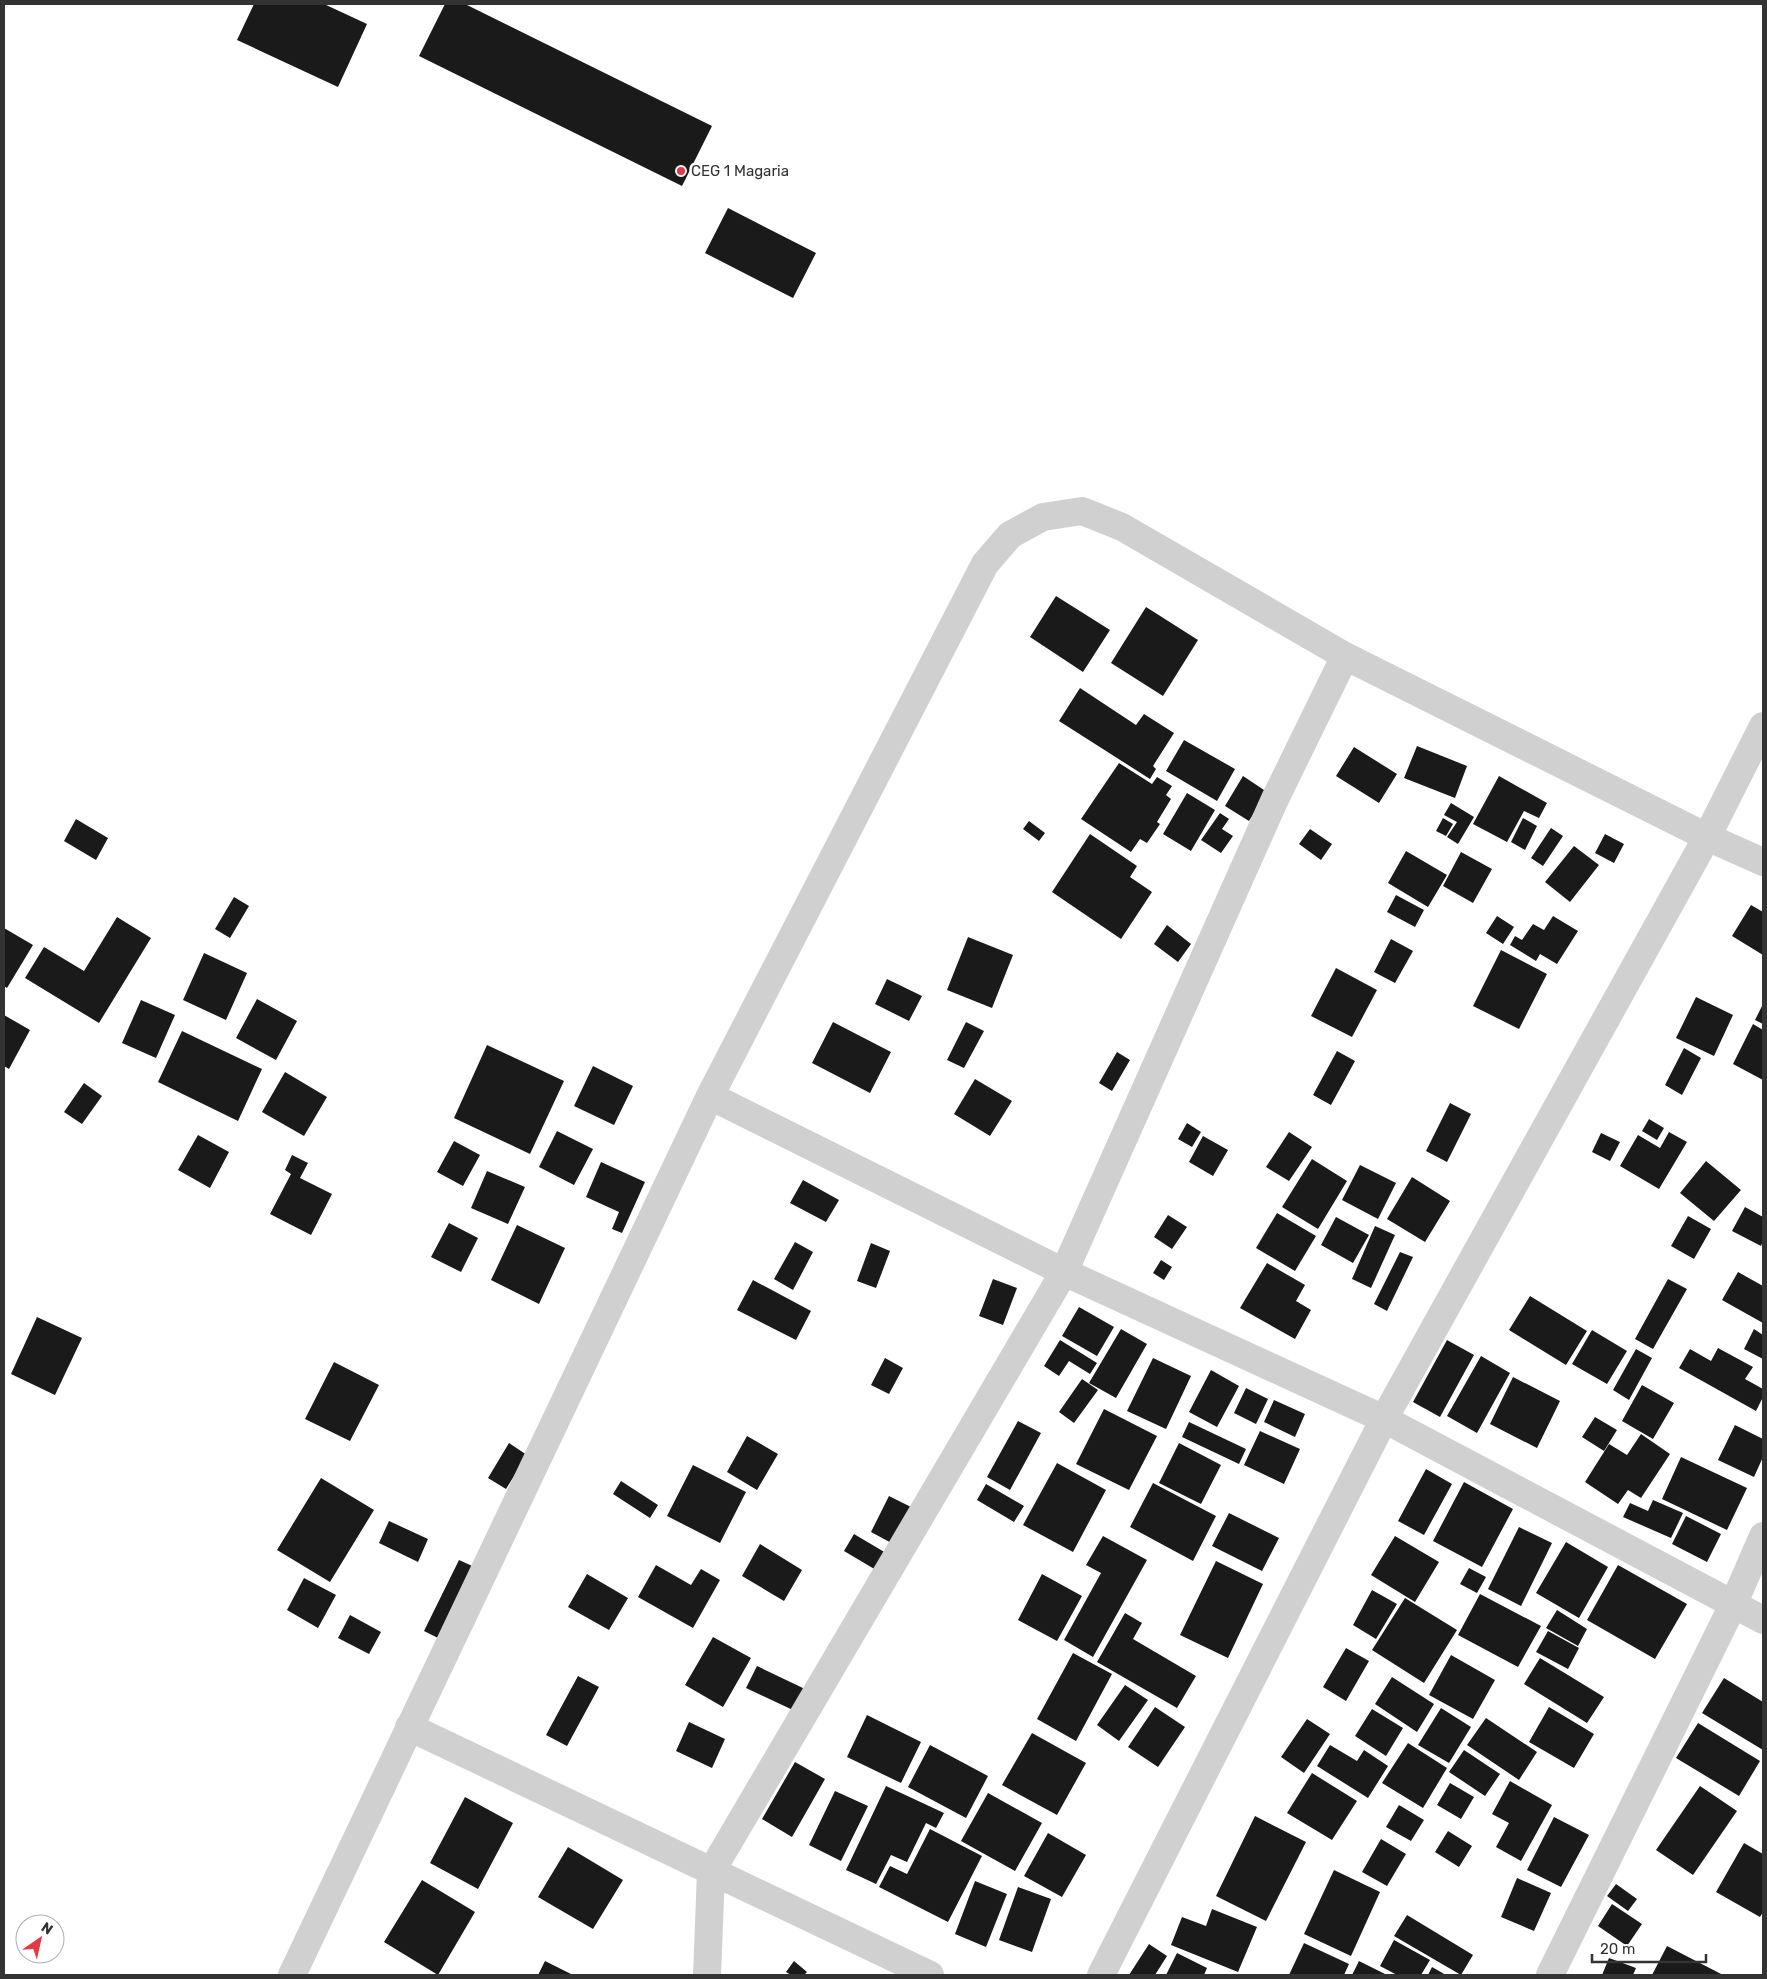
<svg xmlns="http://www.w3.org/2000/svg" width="1767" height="1979" font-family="Rubik,sans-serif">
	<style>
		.building { fill: #1a1a1a }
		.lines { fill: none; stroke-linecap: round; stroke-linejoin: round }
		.minor { stroke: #d0d0d0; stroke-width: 28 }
		.poi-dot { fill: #e63946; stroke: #fff; stroke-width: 2 }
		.labels { text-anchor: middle; stroke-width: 5; stroke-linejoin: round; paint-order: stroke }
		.poi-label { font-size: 15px; fill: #333; stroke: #fff; text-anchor: start }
	</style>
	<rect width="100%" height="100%" fill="#fff"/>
	<path class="building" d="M 254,4 L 324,4 L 367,24 L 338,87 L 237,40 Z
		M 445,4 L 465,4 L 712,126 L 682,186 L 419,56 Z
		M 728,208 L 816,253 L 793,298 L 705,253 Z
		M 1056,596 L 1110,630 L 1083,672 L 1030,637 Z
		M 1146,607 L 1198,640 L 1163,696 L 1111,663 Z
		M 1080,688 L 1136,725 L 1144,714 L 1174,733 L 1153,766 L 1156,769 L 1150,779 L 1059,721 Z
		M 1184,740 L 1235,769 L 1217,801 L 1166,771 Z
		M 1417,746 L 1467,766 L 1455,798 L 1404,778 Z
		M 1354,747 L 1397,774 L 1379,803 L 1336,776 Z
		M 1119,763 L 1152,784 L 1157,777 L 1172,786 L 1166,795 L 1171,799 L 1157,822 L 1160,824 L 1147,843 L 1140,839 L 1131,852 L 1081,819 Z
		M 1243,776 L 1267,792 L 1249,821 L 1225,806 Z
		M 1499,776 L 1547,803 L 1539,818 L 1524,811 L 1507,842 L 1473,824 Z
		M 1187,793 L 1215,810 L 1191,851 L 1163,834 Z
		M 1451,803 L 1474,817 L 1458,844 L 1447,837 L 1457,822 L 1444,815 Z
		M 1220,813 L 1229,819 L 1222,829 L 1233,836 L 1221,853 L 1201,840 Z
		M 1443,818 L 1453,824 L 1446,836 L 1436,831 Z
		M 1523,818 L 1537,826 L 1525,850 L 1511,842 Z
		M 76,819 L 108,838 L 96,860 L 64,841 Z
		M 1029,821 L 1045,833 L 1039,841 L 1023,829 Z
		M 1551,828 L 1563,836 L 1543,866 L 1531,858 Z
		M 1310,829 L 1332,844 L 1321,860 L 1299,844 Z
		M 1090,834 L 1137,866 L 1130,877 L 1152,892 L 1121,939 L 1052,892 Z
		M 1605,834 L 1624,844 L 1614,863 L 1595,853 Z
		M 1574,846 L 1599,865 L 1570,902 L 1545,882 Z
		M 1406,851 L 1447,875 L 1428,907 L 1388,883 Z
		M 1461,852 L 1492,869 L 1473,903 L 1443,886 Z
		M 1396,895 L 1424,910 L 1415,927 L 1387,912 Z
		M 234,897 L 249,906 L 230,938 L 215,929 Z
		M 1751,905 L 1763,912 L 1763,955 L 1732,936 Z
		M 1497,916 L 1514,927 L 1503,944 L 1486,933 Z
		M 1553,916 L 1578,931 L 1557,964 L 1540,954 L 1536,961 L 1510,945 L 1515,936 L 1522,940 L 1533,924 L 1544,930 Z
		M 117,917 L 151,938 L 99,1023 L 25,978 L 44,947 L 84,971 Z
		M 1167,925 L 1191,944 L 1178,962 L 1154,944 Z
		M 4,928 L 33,945 L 7,988 L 4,986 Z
		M 968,937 L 1013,955 L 992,1008 L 947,990 Z
		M 1391,939 L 1413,951 L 1395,983 L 1374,972 Z
		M 1501,950 L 1547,974 L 1519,1029 L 1473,1006 Z
		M 204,953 L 247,973 L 226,1020 L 183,1000 Z
		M 1336,968 L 1377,990 L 1352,1037 L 1311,1016 Z
		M 887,979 L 922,996 L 909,1021 L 875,1004 Z
		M 1696,997 L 1733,1015 L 1714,1056 L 1676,1038 Z
		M 257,999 L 297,1021 L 276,1060 L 236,1038 Z
		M 141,1000 L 175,1015 L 156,1058 L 122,1043 Z
		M 1763,1004 L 1763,1024 L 1755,1020 Z
		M 4,1015 L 30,1030 L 9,1069 L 4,1066 Z
		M 833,1022 L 891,1052 L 870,1093 L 812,1063 Z
		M 966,1022 L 984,1031 L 964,1068 L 947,1060 Z
		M 1753,1024 L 1763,1030 L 1763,1080 L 1733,1064 Z
		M 182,1031 L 262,1069 L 238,1121 L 158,1082 Z
		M 487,1045 L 564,1081 L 530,1154 L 454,1118 Z
		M 1684,1048 L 1701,1058 L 1682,1095 L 1665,1085 Z
		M 1337,1051 L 1355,1061 L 1331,1105 L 1313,1095 Z
		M 1117,1052 L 1130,1060 L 1112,1091 L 1099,1083 Z
		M 593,1066 L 633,1086 L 614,1125 L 574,1106 Z
		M 285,1072 L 327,1097 L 304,1136 L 262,1112 Z
		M 975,1079 L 1012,1101 L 990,1136 L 954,1114 Z
		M 84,1083 L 102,1096 L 82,1124 L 64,1112 Z
		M 1450,1103 L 1471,1114 L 1447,1162 L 1426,1151 Z
		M 1649,1119 L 1664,1128 L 1657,1140 L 1642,1131 Z
		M 1187,1123 L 1201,1132 L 1192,1147 L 1178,1139 Z
		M 557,1131 L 593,1149 L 574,1185 L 539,1167 Z
		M 1289,1132 L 1312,1147 L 1289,1181 L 1266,1167 Z
		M 1669,1132 L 1687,1142 L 1659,1189 L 1620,1166 L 1638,1135 L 1660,1148 Z
		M 1601,1133 L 1620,1142 L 1610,1161 L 1592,1152 Z
		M 198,1135 L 229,1152 L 210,1188 L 178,1170 Z
		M 1203,1136 L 1228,1150 L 1213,1176 L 1189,1162 Z
		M 454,1141 L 480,1155 L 463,1186 L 437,1172 Z
		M 292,1155 L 308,1163 L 300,1178 L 332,1194 L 311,1235 L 270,1214 L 291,1174 L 285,1170 Z
		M 1312,1159 L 1347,1181 L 1318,1229 L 1282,1207 Z
		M 1706,1161 L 1741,1190 L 1714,1221 L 1680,1193 Z
		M 601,1162 L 645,1182 L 622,1233 L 612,1229 L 619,1212 L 586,1197 Z
		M 1360,1165 L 1396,1183 L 1378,1219 L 1342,1200 Z
		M 487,1171 L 525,1187 L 508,1224 L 471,1208 Z
		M 1412,1177 L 1450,1201 L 1425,1242 L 1387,1219 Z
		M 803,1180 L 839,1200 L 826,1222 L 790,1203 Z
		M 1745,1207 L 1763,1217 L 1763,1241 L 1761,1246 L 1732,1231 Z
		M 1277,1213 L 1316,1236 L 1295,1271 L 1256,1248 Z
		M 1168,1215 L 1187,1227 L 1172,1249 L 1154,1237 Z
		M 1688,1216 L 1711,1229 L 1694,1259 L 1671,1246 Z
		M 1336,1217 L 1369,1235 L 1353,1263 L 1321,1245 Z
		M 449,1223 L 478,1238 L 461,1272 L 431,1257 Z
		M 517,1225 L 565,1248 L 539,1304 L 491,1280 Z
		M 1375,1226 L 1395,1235 L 1371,1288 L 1352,1279 Z
		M 795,1242 L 813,1252 L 793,1290 L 774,1279 Z
		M 871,1243 L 890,1251 L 876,1288 L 857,1281 Z
		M 1400,1252 L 1413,1257 L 1387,1311 L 1374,1304 Z
		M 1161,1260 L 1172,1267 L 1164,1280 L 1153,1273 Z
		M 1267,1263 L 1305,1285 L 1296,1301 L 1311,1310 L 1295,1339 L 1240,1308 Z
		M 1738,1272 L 1763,1286 L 1763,1323 L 1722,1300 Z
		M 993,1279 L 1017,1288 L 1003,1325 L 979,1316 Z
		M 1668,1279 L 1687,1289 L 1653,1349 L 1635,1339 Z
		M 753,1280 L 811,1311 L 796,1340 L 737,1310 Z
		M 1530,1296 L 1587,1331 L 1566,1365 L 1509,1330 Z
		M 1079,1307 L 1114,1327 L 1097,1356 L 1062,1336 Z
		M 37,1317 L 82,1338 L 55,1395 L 11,1374 Z
		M 1121,1329 L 1147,1344 L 1116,1398 L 1089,1383 Z
		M 1754,1329 L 1763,1335 L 1763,1359 L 1744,1349 Z
		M 1592,1330 L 1627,1351 L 1607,1384 L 1572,1364 Z
		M 1060,1340 L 1097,1363 L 1090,1374 L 1069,1361 L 1059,1376 L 1044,1366 Z
		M 1447,1340 L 1474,1355 L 1440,1417 L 1413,1402 Z
		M 1718,1348 L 1753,1367 L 1745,1379 L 1763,1389 L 1763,1397 L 1756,1411 L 1679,1368 L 1690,1349 L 1711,1361 Z
		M 1636,1349 L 1652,1358 L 1629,1400 L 1613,1390 Z
		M 1481,1356 L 1510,1373 L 1477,1433 L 1447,1416 Z
		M 885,1358 L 903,1368 L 889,1394 L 871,1385 Z
		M 1153,1358 L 1191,1376 L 1166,1429 L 1127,1411 Z
		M 334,1362 L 379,1385 L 350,1441 L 305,1419 Z
		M 1211,1370 L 1239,1386 L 1217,1427 L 1189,1412 Z
		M 1513,1377 L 1560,1401 L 1537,1448 L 1490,1424 Z
		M 1082,1379 L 1098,1390 L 1074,1423 L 1059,1412 Z
		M 1642,1385 L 1674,1403 L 1653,1439 L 1622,1421 Z
		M 1246,1388 L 1268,1399 L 1256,1424 L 1234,1413 Z
		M 1274,1400 L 1305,1414 L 1295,1437 L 1264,1422 Z
		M 1104,1409 L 1157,1436 L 1129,1490 L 1076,1464 Z
		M 1595,1417 L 1617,1430 L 1604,1451 L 1582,1437 Z
		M 1018,1421 L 1041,1433 L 1010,1490 L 987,1477 Z
		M 1189,1422 L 1246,1449 L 1239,1464 L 1182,1437 Z
		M 1735,1425 L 1763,1439 L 1763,1457 L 1754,1477 L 1718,1460 Z
		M 1260,1431 L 1300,1449 L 1284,1484 L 1244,1465 Z
		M 1641,1434 L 1670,1454 L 1641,1498 L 1628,1490 L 1618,1504 L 1585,1482 L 1609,1444 L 1627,1455 Z
		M 747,1436 L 778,1454 L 757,1490 L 727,1472 Z
		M 509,1443 L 527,1455 L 506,1489 L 488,1478 Z
		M 1179,1443 L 1221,1465 L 1201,1504 L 1159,1483 Z
		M 1681,1457 L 1747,1488 L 1727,1530 L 1662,1499 Z
		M 1057,1463 L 1106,1490 L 1073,1552 L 1023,1525 Z
		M 693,1465 L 746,1492 L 720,1543 L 667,1516 Z
		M 1426,1469 L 1452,1484 L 1424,1535 L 1398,1521 Z
		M 321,1478 L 374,1510 L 330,1582 L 277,1550 Z
		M 621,1481 L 658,1505 L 650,1518 L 613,1494 Z
		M 1464,1482 L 1513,1509 L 1482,1567 L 1433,1541 Z
		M 1153,1483 L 1216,1516 L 1193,1561 L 1130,1527 Z
		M 986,1484 L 1024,1506 L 1014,1522 L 977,1500 Z
		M 889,1496 L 915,1509 L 897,1546 L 871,1532 Z
		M 1653,1500 L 1683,1513 L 1671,1538 L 1623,1517 L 1630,1503 L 1648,1511 Z
		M 1229,1513 L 1279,1538 L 1262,1571 L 1212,1546 Z
		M 1686,1516 L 1721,1534 L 1707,1562 L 1672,1544 Z
		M 389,1521 L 428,1539 L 418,1562 L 379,1543 Z
		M 1519,1527 L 1552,1543 L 1521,1606 L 1488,1589 Z
		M 854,1534 L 886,1553 L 876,1570 L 844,1551 Z
		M 1103,1536 L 1147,1560 L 1093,1657 L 1064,1640 L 1101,1573 L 1086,1565 Z
		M 1395,1536 L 1439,1562 L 1415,1602 L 1371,1575 Z
		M 1566,1542 L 1608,1567 L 1579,1618 L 1536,1593 Z
		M 760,1544 L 802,1570 L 784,1601 L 742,1576 Z
		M 459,1560 L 479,1569 L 444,1641 L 424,1631 Z
		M 1216,1561 L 1263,1584 L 1228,1658 L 1180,1635 Z
		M 656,1565 L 691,1585 L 701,1569 L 720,1580 L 693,1628 L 638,1597 Z
		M 1618,1565 L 1687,1604 L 1655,1659 L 1587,1620 Z
		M 1469,1568 L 1486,1577 L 1477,1593 L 1460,1584 Z
		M 587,1574 L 628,1598 L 609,1630 L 568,1607 Z
		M 1042,1574 L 1082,1596 L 1057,1641 L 1018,1620 Z
		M 304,1578 L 336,1595 L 318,1628 L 287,1610 Z
		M 1372,1590 L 1397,1604 L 1376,1639 L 1353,1625 Z
		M 1480,1594 L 1541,1626 L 1518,1667 L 1458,1635 Z
		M 1405,1598 L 1457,1630 L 1424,1683 L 1372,1650 Z
		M 1557,1610 L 1587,1629 L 1578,1646 L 1546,1628 Z
		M 1125,1613 L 1142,1623 L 1133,1639 L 1196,1676 L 1177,1708 L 1097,1662 Z
		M 350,1615 L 381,1632 L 369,1654 L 338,1638 Z
		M 1548,1631 L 1579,1648 L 1568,1669 L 1536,1652 Z
		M 713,1637 L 751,1658 L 723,1707 L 685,1685 Z
		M 1346,1648 L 1369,1661 L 1346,1701 L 1323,1687 Z
		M 1073,1653 L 1112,1674 L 1076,1741 L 1037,1719 Z
		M 1451,1655 L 1495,1680 L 1473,1719 L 1429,1695 Z
		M 1540,1658 L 1604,1697 L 1587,1723 L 1524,1684 Z
		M 757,1666 L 805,1689 L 795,1711 L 746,1688 Z
		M 578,1676 L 599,1687 L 567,1746 L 546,1735 Z
		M 1392,1677 L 1434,1704 L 1417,1732 L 1375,1704 Z
		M 1724,1678 L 1763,1702 L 1763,1750 L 1702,1713 Z
		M 1125,1685 L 1148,1700 L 1119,1741 L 1097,1725 Z
		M 1155,1707 L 1185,1727 L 1158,1767 L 1128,1747 Z
		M 1549,1707 L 1594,1734 L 1574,1768 L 1529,1742 Z
		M 1441,1708 L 1471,1727 L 1449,1763 L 1418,1745 Z
		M 1372,1709 L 1403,1728 L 1386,1756 L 1355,1736 Z
		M 867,1715 L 921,1742 L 901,1783 L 847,1757 Z
		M 1486,1718 L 1537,1752 L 1519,1780 L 1467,1745 Z
		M 1307,1719 L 1330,1734 L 1304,1773 L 1281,1757 Z
		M 689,1722 L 725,1739 L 712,1768 L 676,1751 Z
		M 1698,1723 L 1760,1761 L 1739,1796 L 1676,1758 Z
		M 1032,1733 L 1086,1763 L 1057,1815 L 1002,1785 Z
		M 1408,1743 L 1447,1768 L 1423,1808 L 1382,1783 Z
		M 930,1745 L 988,1776 L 966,1818 L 908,1787 Z
		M 1330,1745 L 1357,1761 L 1364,1750 L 1388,1766 L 1368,1798 L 1317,1766 Z
		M 1464,1750 L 1500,1774 L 1485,1796 L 1449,1772 Z
		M 795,1762 L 825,1779 L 792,1837 L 762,1819 Z
		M 1312,1773 L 1357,1801 L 1332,1840 L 1287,1813 Z
		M 1510,1781 L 1552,1805 L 1521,1861 L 1496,1847 L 1509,1823 L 1492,1814 Z
		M 1450,1783 L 1474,1797 L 1461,1819 L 1437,1805 Z
		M 886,1786 L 944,1813 L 936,1828 L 926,1823 L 907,1862 L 891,1855 L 876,1884 L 846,1870 Z
		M 1700,1786 L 1737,1811 L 1693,1875 L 1656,1850 Z
		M 835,1791 L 868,1806 L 841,1861 L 809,1845 Z
		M 988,1793 L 1042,1823 L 1015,1871 L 961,1841 Z
		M 465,1797 L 513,1823 L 478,1889 L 430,1863 Z
		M 1399,1805 L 1424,1820 L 1411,1841 L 1386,1827 Z
		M 1255,1816 L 1306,1842 L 1266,1921 L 1216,1896 Z
		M 1554,1817 L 1589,1835 L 1561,1887 L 1527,1870 Z
		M 930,1829 L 982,1856 L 948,1922 L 879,1887 L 890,1866 L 907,1874 Z
		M 1448,1831 L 1472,1846 L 1459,1867 L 1435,1852 Z
		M 1048,1833 L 1086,1855 L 1062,1897 L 1024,1876 Z
		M 1381,1839 L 1406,1854 L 1387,1886 L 1362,1872 Z
		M 1744,1843 L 1763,1854 L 1763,1912 L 1760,1917 L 1716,1892 Z
		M 568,1847 L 623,1880 L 593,1929 L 538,1897 Z
		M 1334,1870 L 1380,1892 L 1351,1956 L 1304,1934 Z
		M 1517,1878 L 1551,1893 L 1534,1931 L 1501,1917 Z
		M 422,1880 L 475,1912 L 438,1975 L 384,1942 Z
		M 975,1881 L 1007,1894 L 986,1947 L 955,1934 Z
		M 1616,1884 L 1637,1899 L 1628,1911 L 1607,1896 Z
		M 1018,1887 L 1051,1899 L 1032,1952 L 999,1940 Z
		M 1612,1904 L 1642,1924 L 1627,1946 L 1598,1926 Z
		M 1212,1909 L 1257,1927 L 1238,1972 L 1171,1945 L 1182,1917 L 1206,1926 Z
		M 1407,1915 L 1473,1955 L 1461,1975 L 1394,1936 Z
		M 1394,1940 L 1430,1960 L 1421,1975 L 1397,1975 L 1380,1966 Z
		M 1304,1943 L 1349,1964 L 1344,1975 L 1289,1975 Z
		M 1149,1944 L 1167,1956 L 1155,1975 L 1129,1975 Z
		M 1667,1946 L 1723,1975 L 1652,1975 Z
		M 1177,1953 L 1207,1968 L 1204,1975 L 1166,1975 Z
		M 1609,1958 L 1636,1968 L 1633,1975 L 1602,1975 Z
		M 545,1961 L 573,1975 L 538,1975 Z
		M 794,1961 L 807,1972 L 804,1975 L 791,1975 L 786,1972 Z
		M 1359,1961 L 1387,1975 L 1352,1975 Z
		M 1432,1967 L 1446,1975 L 1428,1975 Z"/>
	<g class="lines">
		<path class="minor" d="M 710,1096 L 1064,1272 L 1384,1419 L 1763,1620
			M 409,1727 L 930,1975
			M 292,1975 L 710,1096 L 985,564 L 1010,535 L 1043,517 L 1082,511 L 1122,527 L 1345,656
			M 707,1975 L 711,1872 L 1064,1272 L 1275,799 L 1345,656 L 1707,837 L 1763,862
			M 1101,1975 L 1384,1419 L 1707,837 L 1763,726
			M 1550,1975 L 1733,1605 L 1763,1536"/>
	</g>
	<circle class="poi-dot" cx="681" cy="171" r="5"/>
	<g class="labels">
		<g class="poi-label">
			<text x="691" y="176">CEG 1 Magaria</text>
		</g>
	</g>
	<rect width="1767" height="1979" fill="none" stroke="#333333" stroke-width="10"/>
	<g transform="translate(40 1939) rotate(34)"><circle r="24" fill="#ffffff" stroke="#adadad"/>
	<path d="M0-4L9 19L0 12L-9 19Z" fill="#e63946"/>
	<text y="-8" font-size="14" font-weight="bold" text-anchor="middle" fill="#333333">N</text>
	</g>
	<path d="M1592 1954v8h114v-8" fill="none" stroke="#333333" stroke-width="2.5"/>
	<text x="1600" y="1954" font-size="15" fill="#333333" stroke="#ffffff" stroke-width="4" paint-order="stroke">20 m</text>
</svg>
